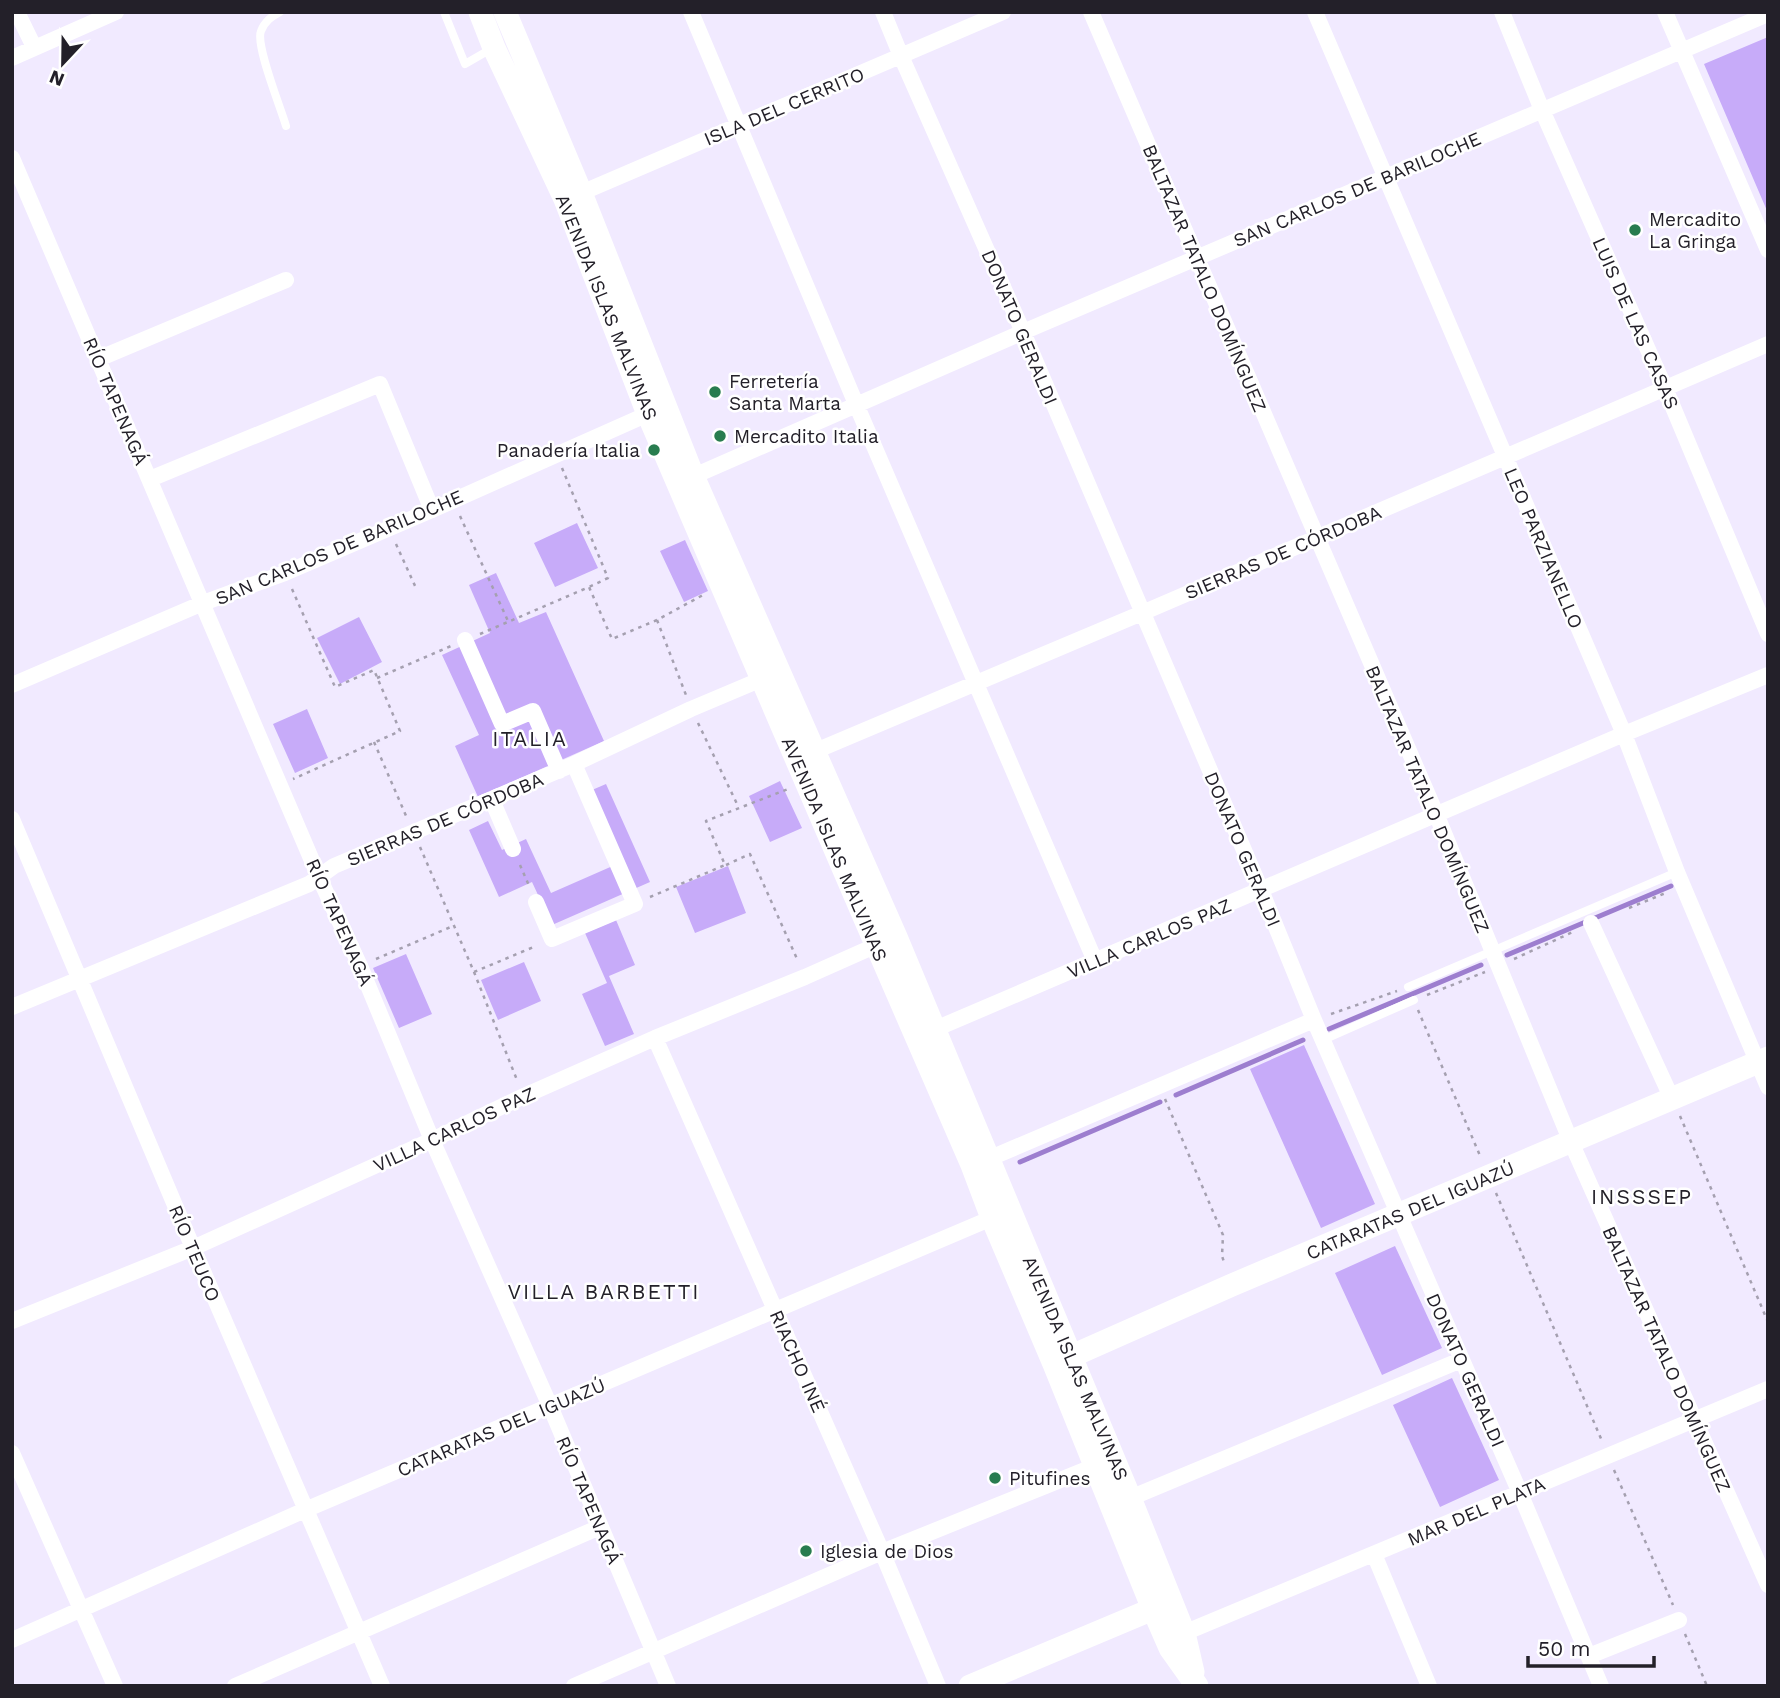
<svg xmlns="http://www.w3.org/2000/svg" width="1780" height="1698" font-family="'Work Sans',sans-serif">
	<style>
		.green { fill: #c7abf9 }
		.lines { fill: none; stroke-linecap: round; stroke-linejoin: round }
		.stream { stroke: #9d7ecf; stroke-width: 5 }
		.path { stroke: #a5a0b0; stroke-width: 2.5; stroke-dasharray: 3.5 5; stroke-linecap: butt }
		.lane { stroke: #fff; stroke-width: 8 }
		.street { stroke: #fff; stroke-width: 16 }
		.secondary { stroke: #fff; stroke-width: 23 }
		.poi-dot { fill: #287c4f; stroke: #fff; stroke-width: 2.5 }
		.labels { text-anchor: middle; stroke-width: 5; stroke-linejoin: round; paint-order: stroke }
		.street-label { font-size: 19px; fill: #232029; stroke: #fff }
		.poi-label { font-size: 19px; fill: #232029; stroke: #fff; text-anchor: start }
		.neighbourhood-label { font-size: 21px; letter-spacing: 2px; fill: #232029; stroke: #fff }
	</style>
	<rect width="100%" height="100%" fill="#f1eaff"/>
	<path class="green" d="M 1768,37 L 1768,213 L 1704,64 Z
		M 577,523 L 598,568 L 555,587 L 534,543 Z
		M 685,540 L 708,591 L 684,602 L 660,551 Z
		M 496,573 L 519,623 L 546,612 L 604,741 L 478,797 L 455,746 L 479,735 L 442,655 L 490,633 L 469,585 Z
		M 359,617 L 382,662 L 340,684 L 317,638 Z
		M 307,709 L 328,758 L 295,773 L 273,724 Z
		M 780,781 L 802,828 L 770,842 L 749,796 Z
		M 606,784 L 650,882 L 552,925 L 532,882 L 499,897 L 469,830 L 488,821 L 502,850 L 526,839 L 551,893 L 624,861 L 592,790 Z
		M 728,866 L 746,913 L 695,933 L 676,887 Z
		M 616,920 L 635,965 L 609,976 L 634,1034 L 605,1046 L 582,994 L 607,983 L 585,933 Z
		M 406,954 L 432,1014 L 399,1028 L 373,968 Z
		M 524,962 L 541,1001 L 498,1020 L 481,980 Z
		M 1304,1045 L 1375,1204 L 1321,1228 L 1250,1069 Z
		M 1395,1246 L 1442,1348 L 1382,1375 L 1335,1273 Z
		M 1452,1378 L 1499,1480 L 1440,1507 L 1393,1405 Z"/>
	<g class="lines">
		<path class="stream" d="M 1507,955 L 1671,886
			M 1329,1029 L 1481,965
			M 1176,1095 L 1303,1040
			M 1020,1162 L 1160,1102"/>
		<path class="path" d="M 562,468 L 608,578 L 589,587
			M 460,516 L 508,621
			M 396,544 L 416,588
			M 292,589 L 335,687 L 374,670 L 400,731 L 293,779
			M 657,620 L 686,695
			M 480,634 L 589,587 L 612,639 L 657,620 L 703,595
			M 377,678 L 451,646
			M 698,723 L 738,806
			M 374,742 L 407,818
			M 420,847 L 474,972 L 517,1080
			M 520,865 L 530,888
			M 726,865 L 750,854 L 798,961
			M 650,897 L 725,865 L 706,821 L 788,789
			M 1629,908 L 1668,892
			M 376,959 L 453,926
			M 1514,959 L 1575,931
			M 474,972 L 536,946
			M 1427,995 L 1485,972
			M 1418,1010 L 1481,1158
			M 1331,1014 L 1397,991
			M 1165,1099 L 1223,1235 L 1222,1256 L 1225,1265
			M 1680,1116 L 1768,1322
			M 1496,1193 L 1602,1441
			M 1614,1470 L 1673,1605
			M 1685,1634 L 1707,1686"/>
		<path class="lane" d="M 280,12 C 271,17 265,21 261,31 C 255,45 281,108 286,126
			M 444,12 L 465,64 L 491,49
			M 1408,987 L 1677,872
			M 1323,1040 L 1414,1000"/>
		<path class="street" d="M 17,12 L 34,47
			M 691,12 L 856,404 L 1095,961
			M 883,12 L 901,56 L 1023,332 L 1261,890 L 1314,1020 L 1520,1493 L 1601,1686
			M 1091,12 L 1437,816 L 1571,1142 L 1768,1585
			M 1315,12 L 1624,734 L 1677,872 L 1768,1087
			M 1502,12 L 1542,110 L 1665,388 L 1768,634
			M 1665,12 L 1768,250
			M 12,58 L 116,12
			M 12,158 L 319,877 L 360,966 L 432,1140 L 550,1406 L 668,1686
			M 574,196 L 1003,12
			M 98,359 L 286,280
			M 150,479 L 380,384 L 432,510
			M 687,479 L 1023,332 L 1768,14
			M 465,640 L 502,724 L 533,711 L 559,771
			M 12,685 L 203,603 L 285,573 L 432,510 L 657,410
			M 806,755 L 1142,613 L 1768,344
			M 492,800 L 513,849
			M 12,819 L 193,1248 L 382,1686
			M 536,902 L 552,939 L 635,904 L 574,764
			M 1591,923 L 1672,1099
			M 12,1007 L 309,884 L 334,866 L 574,764 L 691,709 L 762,679
			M 926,1033 L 1624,734 L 1768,675
			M 655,1038 L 882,1552 L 938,1686
			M 981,1162 L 1314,1020
			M 12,1321 L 193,1248 L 432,1140 L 524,1096 L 655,1038 L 805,977 L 886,941
			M 12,1453 L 115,1686
			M 1123,1501 L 1461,1360
			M 1374,1554 L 1429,1686
			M 1184,1633 L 1768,1389
			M 12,1640 L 305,1510 L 992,1218
			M 1589,1656 L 1679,1620
			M 235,1686 L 600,1527
			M 574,1686 L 882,1552 L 1095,1466"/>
		<path class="secondary" d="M 480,12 L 494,48 L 565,199 L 648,414 L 862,912 L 972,1165 L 992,1218 L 1054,1364 L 1153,1609 L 1170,1648 L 1197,1686
			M 505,12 L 581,193 L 693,476 L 896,937 L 1130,1498 L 1184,1633 L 1193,1672
			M 1056,1363 L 1232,1285 L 1768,1058
			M 970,1686 L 1153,1609 L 1167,1602"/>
	</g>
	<g class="poi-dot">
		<circle cx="1635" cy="230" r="7"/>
		<circle cx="715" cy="392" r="7"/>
		<circle cx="720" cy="436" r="7"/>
		<circle cx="654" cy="450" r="7"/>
		<circle cx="995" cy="1478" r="7"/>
		<circle cx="806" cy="1551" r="7"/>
	</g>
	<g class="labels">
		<g class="street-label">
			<text transform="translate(784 106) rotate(-23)" y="7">ISLA DEL CERRITO</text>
			<text transform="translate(1357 189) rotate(-23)" y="7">SAN CARLOS DE BARILOCHE</text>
			<text transform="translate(1205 278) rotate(67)" y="7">BALTAZAR TATALO DOMÍNGUEZ</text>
			<text transform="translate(607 307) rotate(68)" y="7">AVENIDA ISLAS MALVINAS</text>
			<text transform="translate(1636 323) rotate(66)" y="7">LUIS DE LAS CASAS</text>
			<text transform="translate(1020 327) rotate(67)" y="7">DONATO GERALDI</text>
			<text transform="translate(116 401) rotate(67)" y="7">RÍO TAPENAGÁ</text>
			<text transform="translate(339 547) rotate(-23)" y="7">SAN CARLOS DE BARILOCHE</text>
			<text transform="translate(1544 548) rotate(67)" y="7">LEO PARZIANELLO</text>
			<text transform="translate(1283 552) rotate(-23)" y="7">SIERRAS DE CÓRDOBA</text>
			<text transform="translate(1428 799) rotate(67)" y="7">BALTAZAR TATALO DOMÍNGUEZ</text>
			<text transform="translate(445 819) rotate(-23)" y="7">SIERRAS DE CÓRDOBA</text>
			<text transform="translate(835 849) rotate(67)" y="7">AVENIDA ISLAS MALVINAS</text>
			<text transform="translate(1243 849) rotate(67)" y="7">DONATO GERALDI</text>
			<text transform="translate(340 922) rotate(66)" y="7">RÍO TAPENAGÁ</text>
			<text transform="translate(1149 938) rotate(-23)" y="7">VILLA CARLOS PAZ</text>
			<text transform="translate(454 1129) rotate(-25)" y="7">VILLA CARLOS PAZ</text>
			<text transform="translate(1410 1210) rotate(-23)" y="7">CATARATAS DEL IGUAZÚ</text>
			<text transform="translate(195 1253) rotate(67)" y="7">RÍO TEUCO</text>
			<text transform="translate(1667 1359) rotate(66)" y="7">BALTAZAR TATALO DOMÍNGUEZ</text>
			<text transform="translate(798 1361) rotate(66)" y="7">RIACHO INÉ</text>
			<text transform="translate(1076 1368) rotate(67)" y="7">AVENIDA ISLAS MALVINAS</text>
			<text transform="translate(1466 1370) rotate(66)" y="7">DONATO GERALDI</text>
			<text transform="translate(501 1427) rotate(-23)" y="7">CATARATAS DEL IGUAZÚ</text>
			<text transform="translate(589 1500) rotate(67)" y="7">RÍO TAPENAGÁ</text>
			<text transform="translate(1476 1511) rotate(-23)" y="7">MAR DEL PLATA</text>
		</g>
		<g class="poi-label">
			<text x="1649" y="226">Mercadito<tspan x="1649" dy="22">La Gringa</tspan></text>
			<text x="729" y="388">Ferretería<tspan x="729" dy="22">Santa Marta</tspan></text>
			<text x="734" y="443">Mercadito Italia</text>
			<text x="640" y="457" text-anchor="end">Panadería Italia</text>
			<text x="1009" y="1485">Pitufines</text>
			<text x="820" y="1558">Iglesia de Dios</text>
		</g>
		<g class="neighbourhood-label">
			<text x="530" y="746">ITALIA</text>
			<text x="1642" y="1204">INSSSEP</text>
			<text x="604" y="1299">VILLA BARBETTI</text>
		</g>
	</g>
	<rect width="1780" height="1698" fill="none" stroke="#232029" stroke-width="28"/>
	<g transform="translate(63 63) rotate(202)" stroke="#ffffff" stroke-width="5" paint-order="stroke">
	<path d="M0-5L12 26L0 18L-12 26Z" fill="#232029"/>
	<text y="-10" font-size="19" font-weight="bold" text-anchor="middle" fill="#232029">N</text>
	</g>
	<path d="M1528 1656v10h126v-10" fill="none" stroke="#232029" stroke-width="3.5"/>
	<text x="1538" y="1656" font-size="21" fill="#232029" stroke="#ffffff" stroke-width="5" paint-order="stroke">50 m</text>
</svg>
